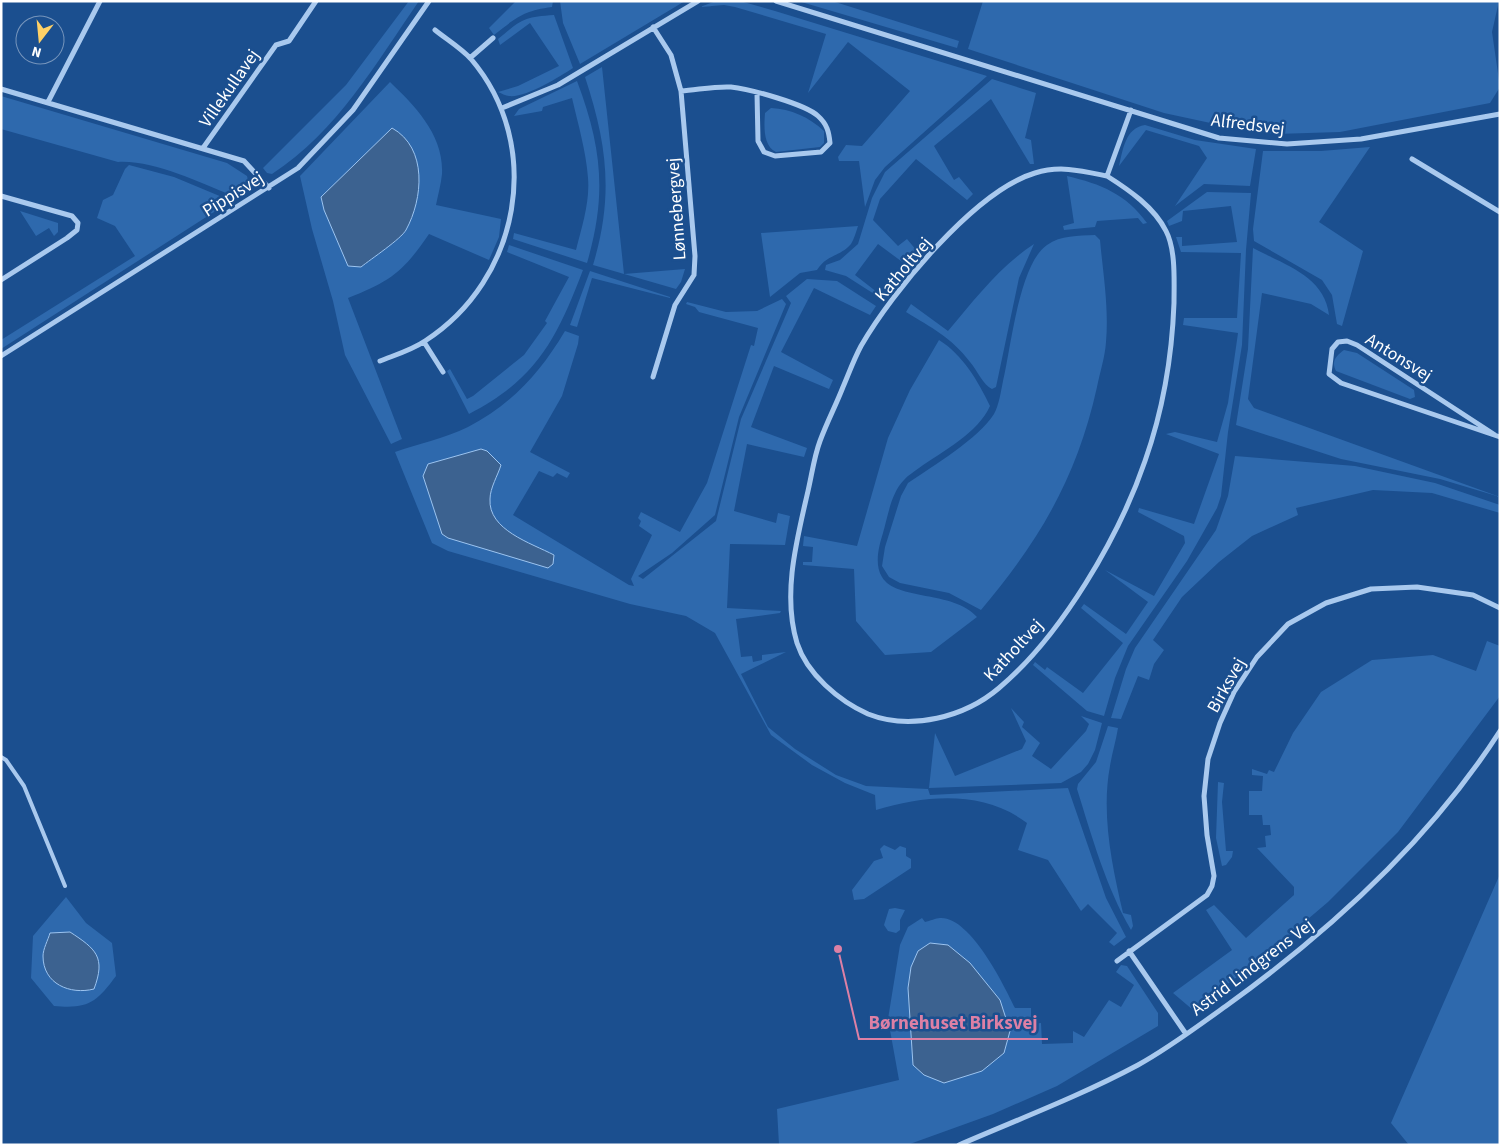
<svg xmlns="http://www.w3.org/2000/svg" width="1501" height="1146" font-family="'Source Sans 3',sans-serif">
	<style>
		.green { fill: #2e69ad }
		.water { fill: #3c6290; stroke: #9cc4f0 }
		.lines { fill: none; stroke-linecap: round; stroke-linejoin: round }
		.service { stroke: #a9c9ee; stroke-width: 4 }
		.minor { stroke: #a9c9ee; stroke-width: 5 }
		.labels { text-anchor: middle; stroke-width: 5; stroke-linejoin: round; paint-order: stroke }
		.street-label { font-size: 18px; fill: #fff; stroke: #1b4f8f }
		.leader { fill: none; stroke: #dd80a5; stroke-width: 2 }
		.callout-dot { fill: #dd80a5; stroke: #1b4f8f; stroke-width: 2 }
		.callout-label { font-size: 19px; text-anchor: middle; font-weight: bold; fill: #dd80a5; stroke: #1b4f8f; stroke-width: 5; stroke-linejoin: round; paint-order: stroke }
	</style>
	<rect width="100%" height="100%" fill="#1b4f8f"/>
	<path class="green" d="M 409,1 L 419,1 C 376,63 337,132 272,174 L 267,173 L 263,168 L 346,85 Z
		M 516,1 L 553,1 L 552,7 C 523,11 517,17 494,35 L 489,28 Z
		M 560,1 L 685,1 L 580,64 L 563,23 Z
		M 716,1 L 740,1 L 775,11 L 987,76 L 885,167 L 875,180 L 865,207 L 859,161 L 839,161 L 838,157 L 846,145 L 862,146 L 910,91 L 848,42 L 808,93 L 826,34 L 735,7 L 724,5 L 700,7 Z
		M 798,1 L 832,1 L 959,41 L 957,48 Z
		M 983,1 L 1499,1 L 1492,32 L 1500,87 L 1490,103 L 1340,132 L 1276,134 L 1243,130 L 1164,113 L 968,49 Z
		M 554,15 L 573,68 C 559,77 526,98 509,96 C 506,96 501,93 498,92 L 518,86 L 559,66 L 530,23 L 500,45 L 498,39 C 521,20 523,17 554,15 Z
		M 602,67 L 624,274 L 685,269 L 681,282 L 676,289 L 593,265 C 614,195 607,144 585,77 Z
		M 992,79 L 1036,93 L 1025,138 L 1031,140 L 1034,164 L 1030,164 L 991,99 L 934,146 L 954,180 L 959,177 L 973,194 L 967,200 L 916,159 L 880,199 L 873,220 L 898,246 L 907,239 L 917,251 L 905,264 L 878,244 L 855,275 L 882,296 L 882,299 L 846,276 L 825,270 L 826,265 L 840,260 L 858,244 L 872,198 L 885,172 Z
		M 577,81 C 602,148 607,194 587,263 L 513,239 L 514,233 L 576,250 C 582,226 590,202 588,178 C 586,151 578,124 572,98 L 543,107 L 542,111 L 514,116 L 519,109 Z
		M 390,82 C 415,106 444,135 442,174 C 441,184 438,195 436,205 L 501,219 L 499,237 L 489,260 L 429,234 C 403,272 391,281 348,298 L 402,439 L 391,444 L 345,355 L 333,301 L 312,229 L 300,176 Z
		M 1,96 L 227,163 L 247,176 L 250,188 L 231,195 C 198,182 154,160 118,162 L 1,129 Z
		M 771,108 C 791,109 809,117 824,131 L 824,143 L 820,147 L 776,152 C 763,146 764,126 765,113 Z
		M 1145,125 L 1195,140 L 1256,149 L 1250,186 L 1204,184 L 1175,206 L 1207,158 L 1199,146 L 1146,130 L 1119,166 C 1123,150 1125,128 1145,125 Z
		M 1370,147 L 1319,222 L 1363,251 L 1342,326 L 1337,324 L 1332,295 L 1322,280 L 1254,241 L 1253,229 L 1263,151 L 1321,151 Z
		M 129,165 L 174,177 L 222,197 L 228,203 L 1,349 L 1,340 L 135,256 L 115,226 L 97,218 L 103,200 L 113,195 L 125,169 Z
		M 1067,176 C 1101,184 1126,194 1147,223 L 1143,224 L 1138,218 L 1097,221 L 1095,227 L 1064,230 L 1063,226 L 1074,223 Z
		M 1207,192 L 1251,193 L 1246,250 L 1242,345 L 1228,432 L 1221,496 L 1217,508 L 1187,561 L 1128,646 L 1115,678 L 1104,716 L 1087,711 L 1033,665 L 1035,662 L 1045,670 L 1047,667 L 1083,693 L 1123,643 L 1081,608 L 1084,604 L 1126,634 L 1148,602 L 1105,570 L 1154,596 L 1185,543 L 1184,536 L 1138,512 L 1139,508 L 1194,524 L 1219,454 L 1166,434 L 1175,432 L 1217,442 L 1228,403 L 1238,333 L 1183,325 L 1184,318 L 1237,318 L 1241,253 L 1181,252 L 1176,237 L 1182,237 L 1182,246 L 1237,242 L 1231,206 L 1183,211 L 1182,221 L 1169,226 L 1167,221 Z
		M 20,211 L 58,223 L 58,232 L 54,236 L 49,228 L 36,236 Z
		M 858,226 C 856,232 854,239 851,244 C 840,257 827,254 817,270 L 800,273 L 770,297 L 761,233 Z
		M 1095,235 L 1100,240 C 1103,273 1109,308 1106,342 C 1105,357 1100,372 1097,387 C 1077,477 1040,540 981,610 L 949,593 L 900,583 L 889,577 L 882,566 L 885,547 L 901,496 L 908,483 C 933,466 978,439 994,414 C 999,405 1001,391 1003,381 C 1011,348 1019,264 1047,245 C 1061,235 1078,236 1095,235 Z
		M 1034,244 L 1019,278 L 996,387 L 992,389 C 983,385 977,370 970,362 C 951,337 932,328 906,312 L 911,304 L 948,331 C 975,299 999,267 1034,244 Z
		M 509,245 L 583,270 C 557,338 537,379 469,414 L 447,371 L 450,369 L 467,399 L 473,396 L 524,355 L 547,323 L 545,321 L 569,277 L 507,252 Z
		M 1253,248 C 1283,264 1325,276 1329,315 L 1311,304 L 1262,293 L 1248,399 L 1254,408 L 1500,497 L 1440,479 L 1341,459 L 1236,425 L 1248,349 Z
		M 590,271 L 670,297 L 670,298 L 592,278 L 577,327 L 570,325 Z
		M 807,279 L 837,281 L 876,306 L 870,315 L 814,288 L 781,352 L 833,380 L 829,389 L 774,366 L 751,427 L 807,448 L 804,457 L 747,444 L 734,511 L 776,523 L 778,513 L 790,516 L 785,545 L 730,544 L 727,608 L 781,611 L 780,613 L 736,619 L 741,657 L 752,656 L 753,662 L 762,660 L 762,655 L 786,652 L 741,674 L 768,727 L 795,749 L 836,775 L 866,786 L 928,789 L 930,795 L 1068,788 L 1106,898 L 1126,937 L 1114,946 L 1109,942 L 1117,933 L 1088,904 L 1081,911 L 1048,860 L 1018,850 L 1027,823 C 983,790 927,795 876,810 L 875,795 L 845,783 L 812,765 L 771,735 L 715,633 L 686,616 L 630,604 L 448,551 L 432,543 L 395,452 C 418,444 445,438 468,427 C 512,404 540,373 565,331 L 579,336 L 578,344 L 562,396 L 530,452 L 570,473 L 567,478 L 557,473 L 553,477 L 539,471 L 513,515 L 629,585 L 634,586 L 631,579 L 652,535 L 639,526 L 641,521 L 638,518 L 641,512 L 680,532 L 707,483 L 751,345 L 754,346 L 758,328 L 699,312 L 695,307 L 686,304 L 687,302 L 726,312 L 757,311 L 782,299 L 786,304 L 739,417 L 715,515 L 672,553 L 638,576 L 643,579 L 716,521 L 741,419 L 791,303 L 786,296 Z
		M 939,340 C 963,355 978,381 990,406 C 978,433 943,451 919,468 C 914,472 908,475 904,480 C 891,493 888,516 883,533 C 879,546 874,564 882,577 C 896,601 953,590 977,617 L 931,652 L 885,655 L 856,621 L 854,569 L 803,565 L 803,562 L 812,562 L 813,547 L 803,546 L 804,536 L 857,546 L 888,438 L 910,390 Z
		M 1344,350 L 1357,353 L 1414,390 L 1415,397 L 1410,399 L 1336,371 C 1331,361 1336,356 1344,350 Z
		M 1235,456 L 1355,466 L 1435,483 L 1500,505 L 1500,513 L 1432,493 L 1373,490 L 1296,508 L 1298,515 L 1252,536 L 1219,562 L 1182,597 L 1153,640 L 1164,650 L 1154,664 L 1149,680 L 1138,676 L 1121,719 L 1111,718 L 1126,669 L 1135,648 L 1216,530 L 1228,496 Z
		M 1487,641 L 1500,646 L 1500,696 L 1398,832 L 1328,902 L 1261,959 L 1193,1010 L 1173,993 L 1232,950 L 1206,910 L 1214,905 L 1246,938 L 1294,895 L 1294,887 L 1257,848 L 1266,847 L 1265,836 L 1271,835 L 1270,825 L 1263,825 L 1262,815 L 1249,815 L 1249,791 L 1262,791 L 1263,776 L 1252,775 L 1252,769 L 1267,774 L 1269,770 L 1274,772 L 1293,733 L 1321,692 L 1372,660 L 1433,655 L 1476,671 Z
		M 1011,708 L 1024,722 L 1022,727 L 1040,743 L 1032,756 L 1051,769 L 1086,731 L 1089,724 L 1081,716 L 1102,723 L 1095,750 L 1088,764 L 1081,772 L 1061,783 L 929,788 L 935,733 L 955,776 L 1022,749 L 1026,741 Z
		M 1108,726 L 1118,728 C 1116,741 1112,753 1110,766 C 1101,814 1112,866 1123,913 L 1131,915 L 1133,926 L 1131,930 C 1106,887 1092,837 1077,789 L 1078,784 L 1096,762 Z
		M 1218,782 L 1224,783 L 1222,802 L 1226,851 L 1233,851 L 1232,857 L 1226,865 L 1222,866 L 1216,838 Z
		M 884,845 L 895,850 L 900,846 L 906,848 L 906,856 L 911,859 L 911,868 L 864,899 L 854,900 L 852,890 L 874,861 L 883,858 L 880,849 Z
		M 1500,874 L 1500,1145 L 1409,1145 L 1391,1123 Z
		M 66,897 L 86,923 L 112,943 L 116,976 C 96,1003 88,1009 54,1006 L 31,978 L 33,936 Z
		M 895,908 L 905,910 L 900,920 L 900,930 L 896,933 L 888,931 L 884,925 L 889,909 Z
		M 922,918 L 925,922 C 930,921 936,918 940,918 C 970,916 1004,985 1015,1008 L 1031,1008 L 1031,1024 L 1041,1023 L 1042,1044 L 1073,1043 L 1073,1031 L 1084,1037 L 1109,1000 L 1121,1007 L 1134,985 L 1116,972 L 1121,965 L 1127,966 L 1158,1013 L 1158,1026 L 1057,1086 L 993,1114 L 907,1145 L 779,1145 L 777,1109 L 899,1080 L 888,1019 L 900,945 L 908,927 Z"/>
	<path class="water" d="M 392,128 C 428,148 423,199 406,230 C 401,239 371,259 361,267 L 348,266 L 324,210 L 321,197 Z
		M 481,449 L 487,451 L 501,465 C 498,475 490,488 490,499 C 488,530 531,543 554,555 L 553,564 L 548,568 L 448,538 L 442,534 L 423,476 L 428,464 Z
		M 70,932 C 96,949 106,957 94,989 C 70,995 43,984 43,956 C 43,949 48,940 50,933 Z
		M 930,943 L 948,945 L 970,963 L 1000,1000 L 1010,1031 L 1004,1053 L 982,1071 L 944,1083 L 924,1075 L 913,1065 L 908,988 L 911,967 L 918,951 Z"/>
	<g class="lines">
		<path class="service" d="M 1,757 L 6,760 L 24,786 L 65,886"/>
		<path class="minor" d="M 776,1 L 1219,138 L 1287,144 L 1361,139 L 1500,114
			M 470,58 L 493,38
			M 1,89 L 244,161 L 269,188
			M 681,91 C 697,90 715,86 731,87 C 750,89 805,104 818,116 C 827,124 829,132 830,143 L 821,152 L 775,156 L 764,152 L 758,141 L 757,93
			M 48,102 L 100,1
			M 502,108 L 558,85 L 698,1
			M 203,148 L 276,45 L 289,41 L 316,1
			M 1412,159 L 1500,212
			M 1107,176 C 1129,190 1154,207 1166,231 C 1176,250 1174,282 1174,303 C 1172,357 1163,410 1145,461 C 1119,537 1061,636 999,688 C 965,717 911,731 868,714 C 839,701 807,674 797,643 C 782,594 797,539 808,491 C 812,474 814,457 820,441 C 827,422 836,405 843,387 C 849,373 854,359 861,346 C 892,292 975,191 1035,173 C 1060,165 1083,171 1107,176 L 1131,110
			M 1,196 L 72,216 L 78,223 L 77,230 L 67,238 L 1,280
			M 424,342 L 443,372
			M 1,356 L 298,168 L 353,110 L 429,1
			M 380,361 C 395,355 412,350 425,341 C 520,280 545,146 471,59 C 461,48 446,39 435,30
			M 653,377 L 675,305 L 694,275 L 695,256 L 681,91 L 671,55 L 653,27
			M 1495,435 L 1357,345 L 1347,341 L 1338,342 L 1332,349 L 1329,374 L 1341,383 L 1500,437
			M 1129,951 L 1186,1034
			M 1117,961 L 1207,895 L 1212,886 L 1214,876 L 1207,835 L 1204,796 L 1208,759 L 1220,723 L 1234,692 L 1257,657 L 1288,624 L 1326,603 L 1371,589 L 1417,587 L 1473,595 L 1500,608
			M 959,1145 C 1019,1119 1080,1096 1138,1065 C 1169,1048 1198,1026 1226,1006 C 1330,931 1430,840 1500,731"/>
	</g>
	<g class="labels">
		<g class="street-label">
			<text transform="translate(229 88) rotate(-55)" y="6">Villekullavej</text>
			<text transform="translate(1248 124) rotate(7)" y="6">Alfredsvej</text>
			<text transform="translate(233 194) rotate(-32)" y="6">Pippisvej</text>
			<text transform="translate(676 209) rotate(-94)" y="6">Lønnebergvej</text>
			<text transform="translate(903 269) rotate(-50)" y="6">Katholtvej</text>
			<text transform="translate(1399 357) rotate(32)" y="6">Antonsvej</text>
			<text transform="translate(1013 650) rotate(-47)" y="6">Katholtvej</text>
			<text transform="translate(1226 685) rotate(-61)" y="6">Birksvej</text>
			<text transform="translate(1252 967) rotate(-37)" y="6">Astrid Lindgrens Vej</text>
		</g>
	</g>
	<path class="leader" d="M838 949L859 1039H1048"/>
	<circle class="callout-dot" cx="838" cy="949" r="5"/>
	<g class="callout-label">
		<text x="953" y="1029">Børnehuset Birksvej</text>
	</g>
	<rect width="1501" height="1146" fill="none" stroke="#ffffff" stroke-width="5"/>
	<g transform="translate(40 40) rotate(196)"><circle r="24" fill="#1b4f8f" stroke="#7695bc"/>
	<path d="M0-4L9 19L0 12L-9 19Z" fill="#ffd166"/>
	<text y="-8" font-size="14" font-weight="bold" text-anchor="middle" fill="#ffffff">N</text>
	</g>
</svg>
